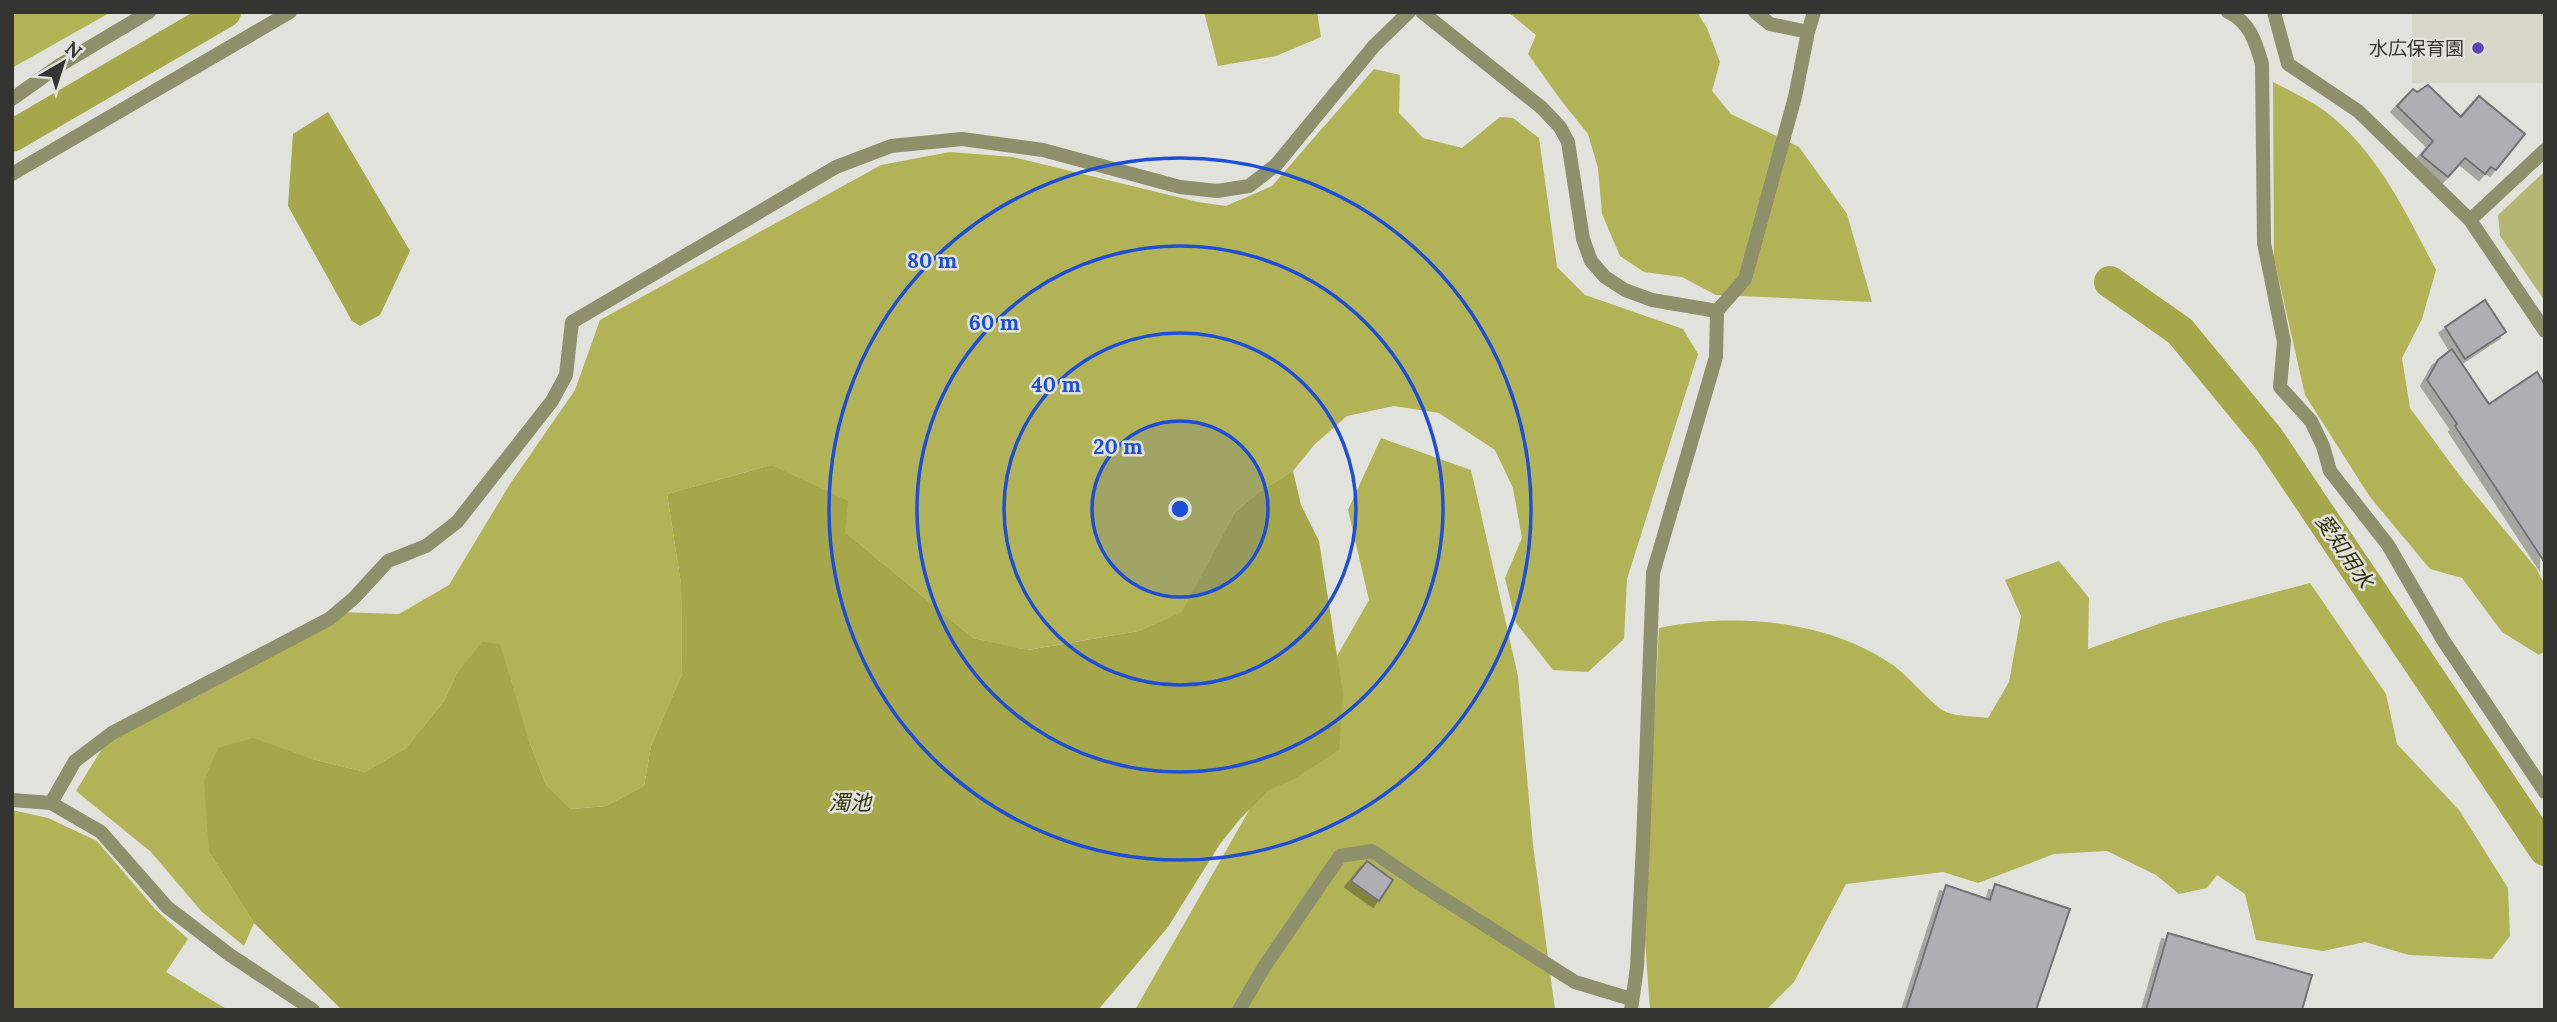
<svg xmlns="http://www.w3.org/2000/svg" width="2557" height="1022" font-family="Lora,'Noto Sans JP',serif">
	<style>
		.built { fill: #d6d6c9 }
		.green { fill: #b5b674 }
		.forest { fill: #b2b257 }
		.water { fill: #a6a64b }
		.lines { fill: none; stroke-linecap: round; stroke-linejoin: round }
		.canal { stroke: #a6a64b; stroke-width: 32 }
		.building { fill: #aeaeb3; stroke: #717176; stroke-width: 2; filter: url(#shadow) }
		.minor { stroke: #8e8f6b; stroke-width: 14 }
		.ring { fill: none; stroke: #1d4ed8; stroke-width: 3.5 }
		.poi-dot { fill: #5f43bb; stroke: #e2e2dc; stroke-width: 2.5 }
		.labels { text-anchor: middle; stroke-width: 5; stroke-linejoin: round; paint-order: stroke }
		.poi-label { font-size: 19px; fill: #343432; stroke: #e2e2dc; text-anchor: end }
		.water-label { font-size: 21px; font-style: italic; fill: #303007; stroke: #e2e2dc }
		.centre { fill: #1d4ed8; stroke: #e2e2dc; stroke-width: 3.5 }
		.ring-label { font-size: 21px; text-anchor: middle; font-weight: bold; fill: #1d4ed8; stroke: #e2e2dc; stroke-width: 5; stroke-linejoin: round; paint-order: stroke }
	</style>
	<defs>
		<filter id="shadow"><feDropShadow dx="-6" dy="6" stdDeviation="0" flood-color="#0004"/></filter>
	</defs>
	<rect width="100%" height="100%" fill="#e2e2dc"/>
	<path class="built" d="M 2412,12 L 2545,12 L 2545,83 L 2412,83 Z"/>
	<path class="green" d="M 2545,171 L 2545,301 L 2500,236 L 2498,215 Z"/>
	<path class="forest" d="M 12,12 L 111,12 L 12,68 Z
		M 1204,12 L 1317,12 L 1321,37 L 1276,56 L 1218,66 Z
		M 1508,12 L 1697,12 L 1707,28 L 1720,62 L 1712,91 L 1731,114 L 1799,147 L 1847,214 L 1872,302 L 1716,295 L 1682,277 L 1644,272 L 1620,256 L 1602,214 L 1598,168 L 1588,134 L 1560,99 L 1528,54 L 1536,35 Z
		M 1374,69 L 1400,75 L 1399,113 L 1423,138 L 1462,148 L 1500,117 L 1513,118 L 1539,138 L 1557,267 L 1585,295 L 1683,329 L 1698,354 L 1627,579 L 1624,639 L 1588,672 L 1553,670 L 1516,623 L 1505,578 L 1522,538 L 1513,488 L 1495,450 L 1439,413 L 1394,406 L 1347,416 L 1315,444 L 1293,471 L 1259,492 L 1235,512 L 1183,612 L 1139,631 L 1027,650 L 973,638 L 845,532 L 771,465 L 667,494 L 681,584 L 682,674 L 651,746 L 644,786 L 606,806 L 571,809 L 546,785 L 528,738 L 456,675 L 444,701 L 406,748 L 365,772 L 312,759 L 209,852 L 254,923 L 244,946 L 202,912 L 151,852 L 76,791 L 111,734 L 337,612 L 399,614 L 449,585 L 510,484 L 575,390 L 600,320 L 881,165 L 950,152 L 1013,157 L 1198,202 L 1226,206 L 1272,186 Z
		M 2273,82 C 2290,91 2310,100 2325,111 C 2378,152 2406,213 2436,270 L 2422,319 L 2402,358 L 2410,408 L 2460,476 L 2536,568 L 2545,585 L 2545,651 L 2539,655 L 2502,632 L 2462,578 L 2430,569 L 2370,497 L 2305,395 L 2274,258 Z
		M 1381,438 L 1471,470 L 1518,676 L 1533,845 L 1555,1010 L 1135,1010 L 1369,600 L 1348,510 Z
		M 2059,561 L 2089,598 L 2088,649 L 2167,621 L 2310,583 L 2386,694 L 2397,744 L 2459,810 L 2508,888 L 2510,936 L 2492,959 L 2409,955 L 2365,942 L 2323,951 L 2256,940 L 2245,894 L 2217,875 L 2207,888 L 2179,894 L 2156,875 L 2107,851 L 2054,854 L 1978,883 L 1943,872 L 1846,884 L 1794,982 L 1766,1010 L 1650,1010 L 1644,926 L 1659,628 C 1734,612 1828,620 1893,665 C 1908,676 1932,705 1946,712 C 1957,717 1976,716 1988,718 L 2009,682 L 2021,616 L 2005,580 Z
		M 12,810 L 48,818 L 97,841 L 156,910 L 188,939 L 166,972 L 228,1010 L 12,1010 Z"/>
	<path class="water" d="M 328,112 L 410,251 L 380,315 L 360,326 L 352,321 L 288,206 L 293,134 Z
		M 771,465 L 848,501 L 845,532 L 973,638 L 1028,650 L 1139,631 L 1182,612 L 1235,512 L 1259,492 L 1293,471 L 1301,505 L 1319,541 L 1343,694 L 1339,750 L 1294,779 L 1269,790 L 1240,819 L 1220,844 L 1168,927 L 1098,1010 L 342,1010 L 254,923 L 209,852 L 204,781 L 218,748 L 253,738 L 312,759 L 365,772 L 406,748 L 444,701 L 456,675 L 482,642 L 500,644 L 528,738 L 546,785 L 571,809 L 606,806 L 644,786 L 651,746 L 682,674 L 681,584 L 667,494 Z"/>
	<g class="lines">
		<path class="canal" d="M 12,136 L 225,12
			M 2110,282 L 2180,331 L 2268,438 L 2545,850"/>
	</g>
	<path class="building" d="M 2428,85 L 2461,117 L 2479,96 L 2525,134 L 2496,170 L 2491,167 L 2485,174 L 2465,158 L 2448,177 L 2421,155 L 2433,141 L 2397,106 L 2413,89 L 2417,92 Z
		M 2485,300 L 2506,332 L 2465,359 L 2445,327 Z
		M 2452,349 L 2489,404 L 2537,372 L 2545,385 L 2545,563 L 2455,426 L 2457,424 L 2427,380 L 2438,360 Z
		M 1367,861 L 1393,880 L 1379,901 L 1351,881 Z
		M 1995,884 L 2070,909 L 2036,1010 L 1906,1010 L 1946,885 L 1990,900 Z
		M 2168,933 L 2312,975 L 2302,1010 L 2146,1010 Z"/>
	<g class="lines">
		<path class="minor" d="M 1422,12 L 1542,108 L 1560,127 L 1568,142 L 1583,239 L 1591,261 L 1605,277 L 1625,290 L 1652,300 L 1717,311
			M 1755,12 L 1770,24 L 1808,32
			M 2228,12 C 2250,22 2256,43 2262,64 L 2264,243 L 2284,342 L 2280,387 L 2311,421 L 2323,446 L 2330,471 L 2388,545 L 2443,640 L 2545,792
			M 2274,12 L 2288,64 L 2358,111 L 2470,220
			M 12,99 L 60,65 L 149,12
			M 2545,150 L 2470,220 L 2545,331
			M 12,174 L 290,12
			M 12,800 L 51,803 L 101,832 L 167,907 L 230,955 L 313,1010
			M 51,803 L 75,761 L 112,733 L 329,619 L 354,598 L 388,561 L 426,546 L 457,522 L 552,401 L 566,375 L 572,322 L 836,167 L 891,146 L 962,139 L 1043,150 L 1180,187 L 1217,191 L 1249,186 L 1276,165 L 1374,46 L 1409,12
			M 1239,1010 L 1264,967 L 1340,856 L 1372,851 L 1422,885 L 1575,982 L 1631,999
			M 1631,1010 L 1637,967 L 1643,844 L 1653,573 L 1716,357 L 1717,311 L 1745,279 L 1795,97 L 1808,32 L 1814,12"/>
	</g>
	<circle cx="1180" cy="509" r="88" fill="#1d4ed8" fill-opacity=".12"/>
	<g class="ring">
		<circle cx="1180" cy="509" r="88"/>
		<circle cx="1180" cy="509" r="176"/>
		<circle cx="1180" cy="509" r="263"/>
		<circle cx="1180" cy="509" r="351"/>
	</g>
	<circle class="poi-dot" cx="2478" cy="48" r="7"/>
	<g class="labels">
		<g class="poi-label">
			<text x="2464" y="55">水広保育園</text>
		</g>
		<g class="water-label">
			<text transform="translate(2344 551) rotate(56)" y="7">愛知用水</text>
			<text x="850" y="810">濁池</text>
		</g>
	</g>
	<circle cx="1180" cy="509" r="10" class="centre"/>
	<g class="ring-label">
		<text x="932" y="268">80 m</text>
		<text x="994" y="330">60 m</text>
		<text x="1056" y="392">40 m</text>
		<text x="1118" y="454">20 m</text>
	</g>
	<rect width="2557" height="1022" fill="none" stroke="#343432" stroke-width="28"/>
	<g transform="translate(63 63) rotate(39)" stroke="#e2e2dc" stroke-width="5" paint-order="stroke">
	<path d="M0-5L12 26L0 18L-12 26Z" fill="#343432"/>
	<text y="-10" font-size="19" font-weight="bold" text-anchor="middle" fill="#343432">N</text>
	</g>
</svg>
